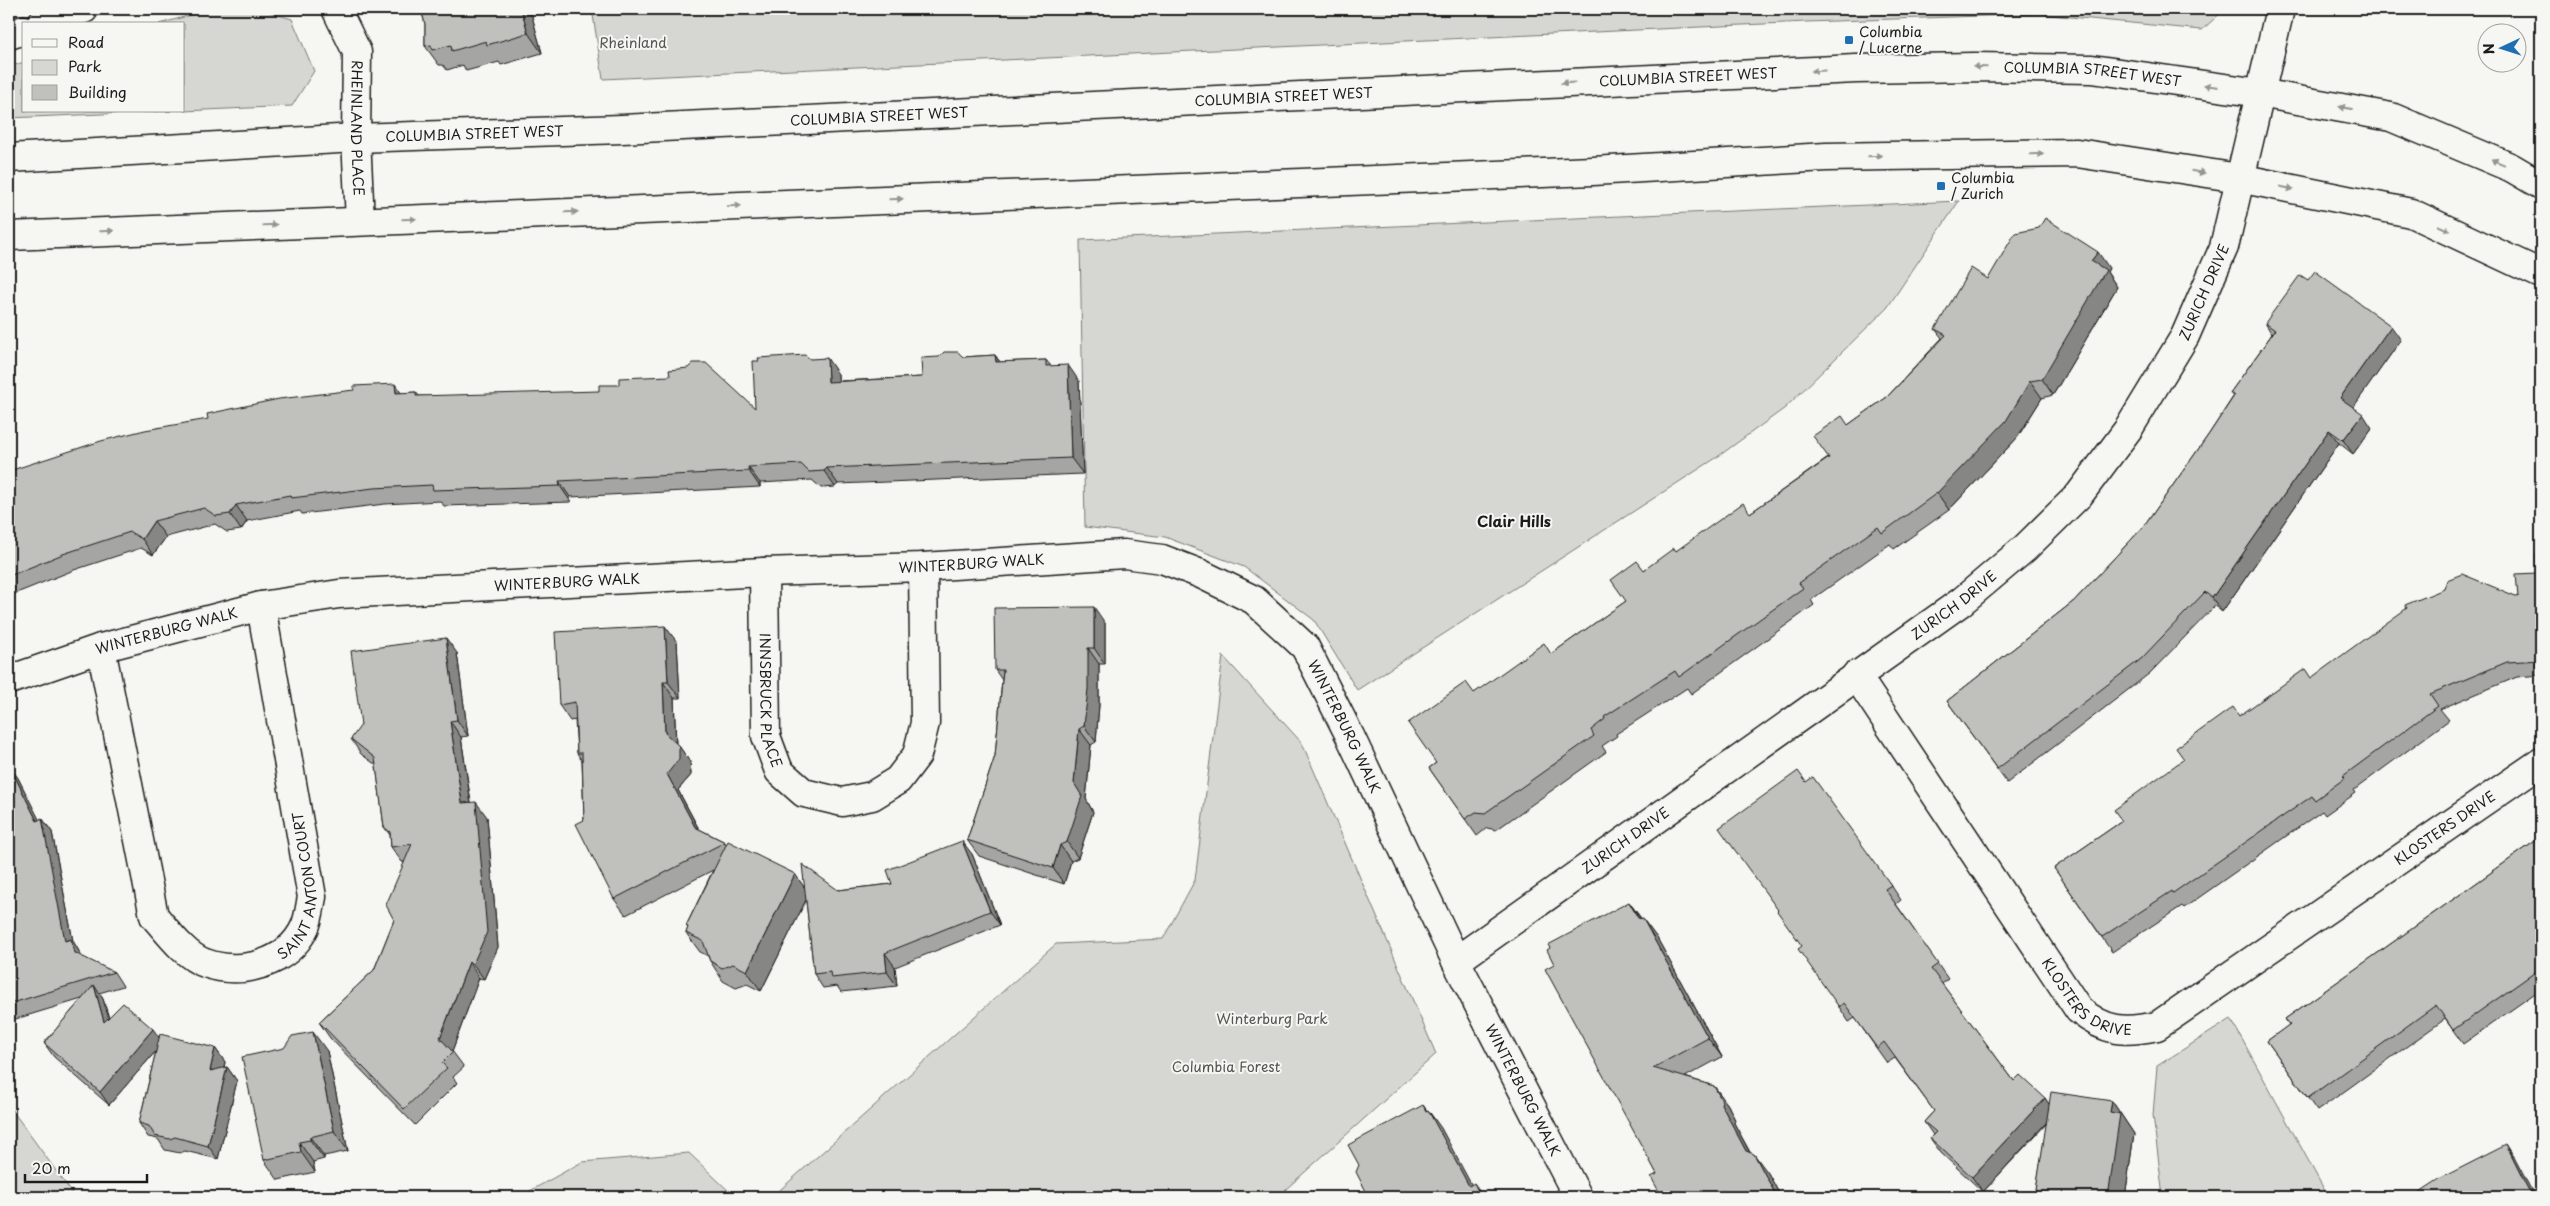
<svg xmlns="http://www.w3.org/2000/svg" width="2550" height="1206" font-family="'Playpen Sans',sans-serif">
	<style>
		.green { fill: #d6d6d2; stroke: #797977 }
		.lines { fill: none; stroke-linecap: round; stroke-linejoin: round }
		.minor-casing { stroke: #1c1c1c; stroke-width: 31 }
		.major-casing { stroke: #1c1c1c; stroke-width: 31 }
		.minor { stroke: #f6f6f2; stroke-width: 28 }
		.major { stroke: #f6f6f2; stroke-width: 28 }
		.wall { fill: #a5a5a3; stroke: #1c1c1c }
		.shaded-wall { fill: #868684; stroke: #1c1c1c }
		.building { fill: #c0c0bd; stroke: #1c1c1c }
		.oneway { fill: #949492 }
		.poi-dot { fill: #1f6fb2; stroke: #f6f6f2; stroke-width: 2 }
		.labels { text-anchor: middle; stroke-width: 4; stroke-linejoin: round; paint-order: stroke }
		.poi-label { font-size: 14px; fill: #1c1c1c; stroke: #f6f6f2; text-anchor: start }
		.park-label { font-size: 14px; fill: #545453; stroke: #f6f6f2 }
		.street-label { font-size: 14px; fill: #1c1c1c; stroke: #f6f6f2 }
		.neighbourhood-label { font-size: 15px; font-weight: bold; fill: #1c1c1c; stroke: #f6f6f2 }
	</style>
	<rect width="100%" height="100%" fill="#f6f6f2"/>
	<filter id="ink" filterUnits="userSpaceOnUse"><feTurbulence type="fractalNoise" baseFrequency=".02" numOctaves="2"/><feDisplacementMap in="SourceGraphic" scale="10" xChannelSelector="R" yChannelSelector="G"/><feConvolveMatrix kernelMatrix="1 2 1 2 8 2 1 2 1" color-interpolation-filters="sRGB"/></filter>
	<g filter="url(#ink)">
		<path class="green" d="M 212,9 L 259,9 L 292,19 L 314,71 L 292,106 L 184,111 L 184,24 L 159,24 Z
			M 592,9 L 2225,9 L 2202,30 L 2040,14 L 1806,22 L 603,79 Z
			M 24,62 L 24,111 L 171,111 L 9,118 L 9,67 Z
			M 1959,201 L 1887,308 L 1785,408 L 1716,458 L 1357,690 L 1314,620 L 1244,567 L 1165,537 L 1085,527 L 1080,240 Z
			M 1223,656 L 1302,743 L 1436,1054 L 1285,1190 L 1288,1197 L 772,1197 L 1056,944 L 1163,939 L 1195,880 Z
			M 2231,1019 L 2325,1191 L 2330,1197 L 2163,1197 L 2153,1115 L 2157,1066 Z
			M 9,1106 L 75,1197 L 9,1197 Z
			M 689,1153 L 735,1197 L 519,1197 L 582,1162 Z"/>
		<g class="lines">
			<defs>
				<g id="minor">
					<path id="s1" d="M 336,9 L 357,52 L 356,138 L 360,221"/>
					<path d="M 41,24 L 84,9"/>
					<path d="M 9,35 L 24,30"/>
					<path id="s2" d="M 764,572 L 766,736 L 779,771 L 804,793 L 842,802 L 872,796 L 898,780 L 917,755 L 925,723 L 923,567"/>
					<path id="s3" d="M 101,648 L 154,916 C 167,931 186,957 205,963 C 241,976 288,964 305,927 C 309,918 310,906 312,897 L 261,606"/>
					<path id="s4" d="M 1856,675 L 2079,1010 C 2106,1032 2124,1033 2157,1026 L 2541,762"/>
					<path id="s5" d="M 9,680 L 101,648 L 261,606 L 339,594 L 764,572 L 923,567 L 1124,554 L 1162,559 L 1201,574 L 1254,600 L 1305,647 L 1350,736 L 1456,961 L 1578,1197"/>
					<path id="s6" d="M 1456,961 L 1961,602 L 2025,548 L 2079,495 L 2129,428 L 2185,336 L 2224,247 L 2280,9"/>
				</g>
				<g id="major">
					<path id="s7" d="M 9,158 L 356,138 L 622,129 L 1856,69 L 1974,67 L 2092,69 L 2260,93 L 2391,117 L 2512,168 L 2541,185"/>
					<path d="M 9,236 L 1593,171 L 1826,157 L 2077,153 L 2239,178 L 2411,213 L 2541,274"/>
				</g>
			</defs>
			<use href="#minor" class="minor-casing"/>
			<use href="#major" class="major-casing"/>
			<use href="#minor" class="minor"/>
			<use href="#major" class="major"/>
		</g>
		<path class="wall" d="M 421,9 L 530,9 L 542,53 L 501,65 L 499,62 L 466,71 L 463,65 L 447,70 L 443,65 L 439,65 L 425,46 L 425,24 Z
			M 2109,268 L 2107,272 L 2117,287 L 2053,395 L 2042,398 L 2017,438 L 1949,510 L 1894,549 L 1890,544 L 1811,600 L 1814,605 L 1691,694 L 1687,688 L 1616,734 L 1617,736 L 1602,746 L 1606,752 L 1496,830 L 1487,828 L 1477,836 L 1429,768 L 1436,763 L 1474,693 L 1551,654 L 1626,601 L 1644,570 L 1676,551 L 1750,513 L 1828,458 L 1848,425 L 1887,397 L 1942,338 L 1935,329 L 1988,279 Z
			M 2265,323 L 2401,340 L 2353,407 L 2372,428 L 2353,454 L 2339,443 L 2222,612 L 2215,606 L 2150,673 L 2007,783 L 1947,701 L 2074,601 L 2145,525 L 2209,434 L 2233,397 L 2230,393 L 2272,334 Z
			M 995,355 L 1000,362 L 1046,360 L 1050,365 L 1079,381 L 1083,474 L 838,484 L 835,487 L 821,488 L 812,480 L 760,483 L 760,487 L 570,497 L 571,502 L 444,506 L 440,501 L 385,504 L 302,514 L 300,511 L 247,521 L 241,530 L 227,532 L 215,524 L 166,537 L 153,555 L 141,548 L 74,570 L 9,596 L 9,471 L 401,393 L 416,392 L 419,396 L 755,408 L 810,359 L 838,374 L 838,381 L 922,377 L 963,357 Z
			M 2541,554 L 2541,675 L 2517,677 L 2440,709 L 2449,720 L 2354,790 L 2356,793 L 2325,815 L 2322,811 L 2184,908 L 2182,906 L 2112,952 L 2054,868 L 2122,821 L 2184,759 L 2239,716 L 2311,678 L 2518,597 L 2537,573 Z
			M 1105,623 L 1105,664 L 1099,664 L 1099,705 L 1096,742 L 1091,745 L 1086,799 L 1093,812 L 1078,858 L 1071,861 L 1064,884 L 979,856 L 967,840 L 995,756 L 1002,680 L 995,670 Z
			M 677,642 L 680,698 L 674,698 L 676,743 L 679,746 L 690,762 L 691,775 L 678,790 L 699,829 L 725,842 L 726,844 L 795,874 L 804,888 L 838,890 L 892,884 L 972,854 L 1000,925 L 895,967 L 897,986 L 841,992 L 837,986 L 823,988 L 814,974 L 806,900 L 761,991 L 747,984 L 736,988 L 723,981 L 710,961 L 708,956 L 700,952 L 686,933 L 688,928 L 686,926 L 713,870 L 626,915 L 614,899 L 584,820 L 582,761 L 577,753 L 575,720 L 570,721 L 559,705 Z
			M 457,653 L 468,736 L 461,737 L 471,802 L 487,817 L 498,947 L 484,979 L 479,978 L 452,1051 L 464,1067 L 453,1077 L 457,1083 L 415,1125 L 330,1038 L 319,1022 L 374,970 L 394,920 L 404,862 L 402,862 L 391,847 L 390,835 L 384,827 L 376,765 L 361,754 L 351,739 Z
			M 9,765 L 18,778 L 39,820 L 42,818 L 52,832 L 73,941 L 80,953 L 82,957 L 114,972 L 123,986 L 99,993 L 103,999 L 109,1018 L 159,1038 L 215,1048 L 225,1062 L 224,1068 L 227,1067 L 237,1081 L 218,1159 L 185,1151 L 180,1153 L 165,1150 L 158,1139 L 148,1137 L 139,1123 L 156,1051 L 109,1105 L 54,1057 L 44,1043 L 82,999 L 9,1021 Z
			M 1806,782 L 1891,885 L 1901,900 L 1896,904 L 1948,979 L 1942,984 L 2014,1081 L 2045,1098 L 2049,1105 L 2112,1101 L 2134,1134 L 2125,1197 L 2035,1197 L 2047,1123 L 1983,1192 L 1941,1153 L 1930,1138 L 1933,1135 L 1924,1122 L 1934,1111 L 1895,1058 L 1887,1063 L 1855,1018 L 1849,1022 L 1839,1007 L 1802,946 Z
			M 2541,837 L 2541,989 L 2463,1044 L 2445,1019 L 2317,1111 L 2267,1041 L 2289,1025 L 2285,1019 Z
			M 1629,902 L 1641,918 L 1657,938 L 1722,1057 L 1685,1077 L 1714,1086 L 1728,1105 L 1735,1120 L 1734,1123 L 1750,1152 L 1768,1173 L 1781,1197 L 1662,1197 L 1657,1174 L 1554,964 Z
			M 327,1051 L 348,1151 L 324,1156 L 324,1159 L 313,1162 L 315,1172 L 278,1180 L 264,1160 Z"/>
		<path class="shaded-wall" d="M 521,9 L 530,9 L 542,53 L 528,33 Z
			M 2098,252 L 2109,268 L 2107,272 L 2117,287 L 2053,395 L 2042,379 L 2091,261 Z
			M 2391,326 L 2401,340 L 2350,412 L 2340,398 Z
			M 995,355 L 1006,371 L 996,362 Z
			M 827,358 L 838,374 L 839,398 L 828,382 Z
			M 1068,365 L 1079,381 L 1083,474 L 1071,458 Z
			M 2030,381 L 2042,398 L 2017,438 L 1949,510 L 1937,493 Z
			M 395,384 L 406,400 L 396,393 Z
			M 2363,414 L 2372,428 L 2353,454 L 2343,440 Z
			M 2329,430 L 2339,443 L 2222,612 L 2212,598 Z
			M 748,467 L 760,483 L 760,487 L 749,471 Z
			M 827,468 L 838,484 L 835,487 L 824,471 Z
			M 559,481 L 570,497 L 571,502 L 560,486 Z
			M 236,505 L 247,521 L 241,530 L 230,514 Z
			M 154,521 L 166,537 L 153,555 L 142,539 Z
			M 1094,607 L 1105,623 L 1105,664 L 1094,648 Z
			M 665,626 L 677,642 L 680,698 L 668,682 Z
			M 446,638 L 457,653 L 468,736 L 457,720 Z
			M 1088,648 L 1099,664 L 1099,705 L 1096,742 L 1084,726 Z
			M 663,682 L 674,698 L 676,749 L 665,733 Z
			M 450,721 L 461,737 L 473,818 L 462,803 Z
			M 1079,729 L 1091,745 L 1086,799 L 1093,812 L 1078,858 L 1067,842 L 1074,783 Z
			M 679,746 L 690,762 L 691,775 L 678,790 L 706,843 L 695,827 L 667,774 Z
			M 9,765 L 18,778 L 45,831 L 42,818 L 52,832 L 73,941 L 80,953 L 85,967 L 65,941 L 37,821 Z
			M 476,802 L 487,817 L 498,947 L 484,979 L 473,964 Z
			M 962,841 L 972,854 L 1000,925 L 990,911 Z
			M 1060,845 L 1071,861 L 1064,884 L 1053,868 Z
			M 795,874 L 809,894 L 761,991 L 747,971 Z
			M 1629,902 L 1642,921 L 1638,918 Z
			M 1643,919 L 1657,938 L 1722,1057 L 1708,1038 Z
			M 885,953 L 895,967 L 897,986 L 887,972 Z
			M 469,962 L 479,978 L 451,1054 L 440,1038 Z
			M 94,985 L 103,999 L 114,1036 L 104,1022 Z
			M 153,1029 L 163,1043 L 109,1105 L 100,1092 Z
			M 313,1032 L 327,1051 L 348,1151 L 334,1131 Z
			M 215,1048 L 225,1062 L 220,1085 L 210,1071 Z
			M 227,1067 L 237,1081 L 218,1159 L 208,1146 Z
			M 1714,1086 L 1728,1105 L 1735,1120 L 1734,1123 L 1759,1170 L 1746,1151 L 1721,1104 Z
			M 2045,1098 L 2055,1113 L 1983,1192 L 1972,1177 Z
			M 2112,1101 L 2134,1134 L 2125,1197 L 2108,1197 L 2110,1112 Z
			M 1423,1105 L 1434,1120 L 1428,1110 L 1441,1128 L 1478,1197 L 1469,1186 Z
			M 310,1137 L 324,1156 L 324,1159 L 310,1140 Z
			M 299,1142 L 313,1162 L 315,1172 L 301,1152 Z
			M 2506,1145 L 2515,1159 L 2535,1197 L 2532,1197 Z
			M 1754,1154 L 1768,1173 L 1781,1197 L 1777,1197 Z
			M 1474,1183 L 1483,1197 L 1481,1197 Z"/>
		<path class="building" d="M 421,9 L 521,9 L 528,33 L 487,45 L 486,41 L 452,51 L 451,45 L 433,50 L 431,45 L 425,46 L 425,24 Z
			M 2045,218 L 2098,252 L 2091,261 L 2106,270 L 2042,379 L 2030,381 L 2006,421 L 1937,493 L 1882,533 L 1878,527 L 1799,583 L 1803,588 L 1679,677 L 1675,671 L 1604,717 L 1605,719 L 1591,730 L 1594,736 L 1485,813 L 1476,812 L 1465,819 L 1429,768 L 1436,763 L 1408,723 L 1466,682 L 1474,693 L 1544,643 L 1551,654 L 1626,601 L 1611,580 L 1637,561 L 1644,570 L 1674,548 L 1676,551 L 1743,503 L 1750,513 L 1829,458 L 1813,436 L 1842,416 L 1848,425 L 1887,397 L 1946,335 L 1935,329 L 1971,268 L 1988,279 L 2015,233 L 2039,228 Z
			M 2315,271 L 2391,326 L 2340,398 L 2363,414 L 2343,440 L 2329,430 L 2212,598 L 2205,592 L 2141,659 L 1997,769 L 1947,701 L 2074,601 L 2145,525 L 2209,434 L 2234,396 L 2230,393 L 2275,330 L 2265,323 L 2300,275 L 2308,280 Z
			M 944,352 L 958,352 L 963,357 L 995,355 L 996,362 L 1046,360 L 1046,366 L 1068,365 L 1071,458 L 827,468 L 824,471 L 809,472 L 801,464 L 748,467 L 749,471 L 559,481 L 560,486 L 433,490 L 432,485 L 374,488 L 291,498 L 290,495 L 236,505 L 230,514 L 216,516 L 204,508 L 154,521 L 142,539 L 130,532 L 63,554 L 9,576 L 9,471 L 101,441 L 145,430 L 208,419 L 207,414 L 279,399 L 354,390 L 354,386 L 395,384 L 396,393 L 416,392 L 416,396 L 599,391 L 599,385 L 619,385 L 619,378 L 670,376 L 669,370 L 688,368 L 693,363 L 706,363 L 755,408 L 753,361 L 759,361 L 758,358 L 805,355 L 810,359 L 827,358 L 828,382 L 922,377 L 921,358 L 939,357 Z
			M 2536,554 L 2541,554 L 2541,660 L 2507,662 L 2430,694 L 2438,706 L 2343,776 L 2345,778 L 2315,800 L 2312,796 L 2173,893 L 2172,891 L 2102,937 L 2054,868 L 2122,821 L 2114,810 L 2184,759 L 2176,748 L 2233,707 L 2239,716 L 2305,669 L 2311,678 L 2407,608 L 2405,605 L 2444,589 L 2447,580 L 2462,574 L 2518,597 L 2516,574 L 2537,573 Z
			M 1094,607 L 1094,648 L 1088,648 L 1088,689 L 1084,726 L 1079,729 L 1074,783 L 1082,796 L 1067,842 L 1060,845 L 1053,868 L 967,840 L 995,756 L 1003,670 L 995,670 L 994,608 Z
			M 665,626 L 668,682 L 663,682 L 665,733 L 679,746 L 679,759 L 667,774 L 695,827 L 725,842 L 614,899 L 576,824 L 584,820 L 582,753 L 577,753 L 575,702 L 559,705 L 555,632 Z
			M 446,638 L 457,720 L 450,721 L 462,803 L 476,802 L 487,932 L 473,964 L 469,962 L 440,1038 L 453,1052 L 442,1063 L 447,1068 L 404,1109 L 319,1022 L 374,970 L 394,920 L 386,905 L 412,844 L 391,847 L 390,832 L 384,827 L 375,758 L 351,739 L 361,725 L 351,651 Z
			M 9,765 L 37,821 L 42,818 L 65,941 L 71,939 L 75,953 L 114,972 L 9,1004 Z
			M 1798,771 L 1806,782 L 1813,777 L 1891,885 L 1885,889 L 1938,964 L 1931,969 L 2014,1081 L 2020,1075 L 2045,1098 L 1972,1177 L 1930,1138 L 1936,1132 L 1924,1122 L 1934,1111 L 1884,1042 L 1877,1048 L 1844,1003 L 1839,1007 L 1798,949 L 1802,946 L 1777,911 L 1778,910 L 1719,828 Z
			M 2541,837 L 2541,968 L 2453,1030 L 2436,1005 L 2308,1098 L 2267,1041 L 2290,1024 L 2285,1019 Z
			M 728,841 L 795,874 L 747,971 L 733,964 L 722,968 L 710,961 L 703,941 L 686,933 L 688,927 L 686,926 Z
			M 962,841 L 990,911 L 885,953 L 887,972 L 831,978 L 830,972 L 814,974 L 802,864 L 838,890 L 892,884 L 887,870 Z
			M 1629,902 L 1638,918 L 1643,919 L 1708,1038 L 1653,1068 L 1714,1086 L 1722,1101 L 1721,1104 L 1746,1151 L 1754,1154 L 1777,1197 L 1662,1197 L 1651,1177 L 1657,1174 L 1545,969 L 1554,964 L 1547,950 L 1550,948 L 1548,945 Z
			M 94,985 L 104,1022 L 123,1003 L 153,1029 L 100,1092 L 44,1043 Z
			M 313,1032 L 334,1131 L 310,1137 L 310,1140 L 299,1142 L 301,1152 L 264,1160 L 242,1057 L 284,1048 L 292,1036 Z
			M 160,1034 L 215,1048 L 210,1071 L 227,1067 L 208,1146 L 175,1137 L 170,1139 L 155,1136 L 149,1126 L 139,1123 Z
			M 2051,1092 L 2112,1101 L 2110,1112 L 2120,1114 L 2108,1197 L 2035,1197 Z
			M 1423,1105 L 1426,1111 L 1428,1110 L 1469,1186 L 1474,1183 L 1481,1197 L 1369,1197 L 1356,1172 L 1359,1165 L 1348,1145 Z
			M 2506,1145 L 2532,1197 L 2412,1197 L 2441,1178 Z"/>
		<defs><path id="oneway-solid" d="M-6-.8H1V-3.2L6.5 0L1 3.2V.8H-6Z" transform="scale(1.25)"/></defs>
		<g class="oneway">
			<use href="#oneway-solid" transform="translate(1980 67) rotate(-179)"/>
			<use href="#oneway-solid" transform="translate(1818 71) rotate(177)"/>
			<use href="#oneway-solid" transform="translate(1568 83) rotate(177)"/>
			<use href="#oneway-solid" transform="translate(2211 86) rotate(-172)"/>
			<use href="#oneway-solid" transform="translate(2346 108) rotate(-170)"/>
			<use href="#oneway-solid" transform="translate(2037 154) rotate(-1)"/>
			<use href="#oneway-solid" transform="translate(1875 156) rotate(-1)"/>
			<use href="#oneway-solid" transform="translate(2498 162) rotate(-157)"/>
			<use href="#oneway-solid" transform="translate(2198 172) rotate(9)"/>
			<use href="#oneway-solid" transform="translate(2287 188) rotate(12)"/>
			<use href="#oneway-solid" transform="translate(896 199) rotate(-2)"/>
			<use href="#oneway-solid" transform="translate(734 206) rotate(-2)"/>
			<use href="#oneway-solid" transform="translate(571 212) rotate(-2)"/>
			<use href="#oneway-solid" transform="translate(409 219) rotate(-2)"/>
			<use href="#oneway-solid" transform="translate(270 225) rotate(-2)"/>
			<use href="#oneway-solid" transform="translate(2444 228) rotate(24)"/>
			<use href="#oneway-solid" transform="translate(107 231) rotate(-2)"/>
		</g>
	</g>
	<g class="poi-dot">
		<rect x="1844" y="35" width="10" height="10" rx="2.5"/>
		<rect x="1936" y="181" width="10" height="10" rx="2.5"/>
	</g>
	<g class="labels">
		<g class="poi-label">
			<text x="1859" y="37">Columbia<tspan x="1859" dy="16">/ Lucerne</tspan></text>
			<text x="1951" y="183">Columbia<tspan x="1951" dy="16">/ Zurich</tspan></text>
		</g>
		<g class="park-label">
			<text x="633" y="48">Rheinland</text>
			<text x="1272" y="1024">Winterburg Park</text>
			<text x="1226" y="1072">Columbia Forest</text>
		</g>
		<g class="street-label">
			<text dy="5" stroke="none"><textPath href="#s7" startOffset="2086">COLUMBIA STREET WEST</textPath></text>
			<text dy="5" stroke="none"><textPath href="#s7" startOffset="1681">COLUMBIA STREET WEST</textPath></text>
			<text dy="5" stroke="none"><textPath href="#s7" startOffset="1276">COLUMBIA STREET WEST</textPath></text>
			<text dy="5" stroke="none"><textPath href="#s7" startOffset="871">COLUMBIA STREET WEST</textPath></text>
			<text dy="5" stroke="none"><textPath href="#s1" startOffset="124">RHEINLAND PLACE</textPath></text>
			<text dy="5" stroke="none"><textPath href="#s7" startOffset="466">COLUMBIA STREET WEST</textPath></text>
			<text dy="5" stroke="none"><textPath href="#s6" startOffset="1018">ZURICH DRIVE</textPath></text>
			<text dy="5" stroke="none"><textPath href="#s5" startOffset="975">WINTERBURG WALK</textPath></text>
			<text dy="5" stroke="none"><textPath href="#s5" startOffset="570">WINTERBURG WALK</textPath></text>
			<text dy="5" stroke="none"><textPath href="#s6" startOffset="612">ZURICH DRIVE</textPath></text>
			<text dy="5" stroke="none"><textPath href="#s5" startOffset="165">WINTERBURG WALK</textPath></text>
			<text dy="5" stroke="none"><textPath href="#s2" startOffset="129">INNSBRUCK PLACE</textPath></text>
			<text dy="5" stroke="none"><textPath href="#s5" startOffset="1425">WINTERBURG WALK</textPath></text>
			<text dy="5" stroke="none"><textPath href="#s4" startOffset="835">KLOSTERS DRIVE</textPath></text>
			<text dy="5" stroke="none"><textPath href="#s6" startOffset="208">ZURICH DRIVE</textPath></text>
			<text dy="5" stroke="none"><textPath href="#s3" startOffset="498">SAINT ANTON COURT</textPath></text>
			<text dy="5" stroke="none"><textPath href="#s4" startOffset="401">KLOSTERS DRIVE</textPath></text>
			<text dy="5" stroke="none"><textPath href="#s5" startOffset="1830">WINTERBURG WALK</textPath></text>
		</g>
		<g class="neighbourhood-label">
			<text x="1514" y="527">Clair Hills</text>
		</g>
	</g>
	<rect width="2550" height="1206" fill="none" stroke="#f6f6f2" stroke-width="30"/>
	<rect x="15" y="15" width="2520" height="1176" fill="none" stroke="#1c1c1c" stroke-width="2" filter="url(#ink)"/>
	<rect x="22" y="22" width="162" height="90" fill="#f6f6f2" stroke="#9f9f9c"/>
	<rect x="32" y="39" width="25" height="8" fill="#f6f6f2" stroke="#9f9f9c"/>
	<text x="68" y="48" font-size="15" fill="#1c1c1c">Road</text>
	<rect x="32" y="60" width="25" height="15" fill="#d6d6d2" stroke="#9f9f9c"/>
	<text x="68" y="72" font-size="15" fill="#1c1c1c">Park</text>
	<rect x="32" y="85" width="25" height="15" fill="#c0c0bd" stroke="#9f9f9c"/>
	<text x="68" y="98" font-size="15" fill="#1c1c1c">Building</text>
	<g transform="translate(2502 48) rotate(266)"><circle r="24" fill="#f6f6f2" stroke="#9f9f9c"/>
	<path d="M0-4L9 19L0 12L-9 19Z" fill="#1f6fb2"/>
	<text y="-8" font-size="14" font-weight="bold" text-anchor="middle" fill="#1c1c1c">N</text>
	</g>
	<path d="M25 1174v8h122v-8" fill="none" stroke="#1c1c1c" stroke-width="2.5"/>
	<text x="32" y="1174" font-size="15" fill="#1c1c1c" stroke="#f6f6f2" stroke-width="4" paint-order="stroke">20 m</text>
</svg>
